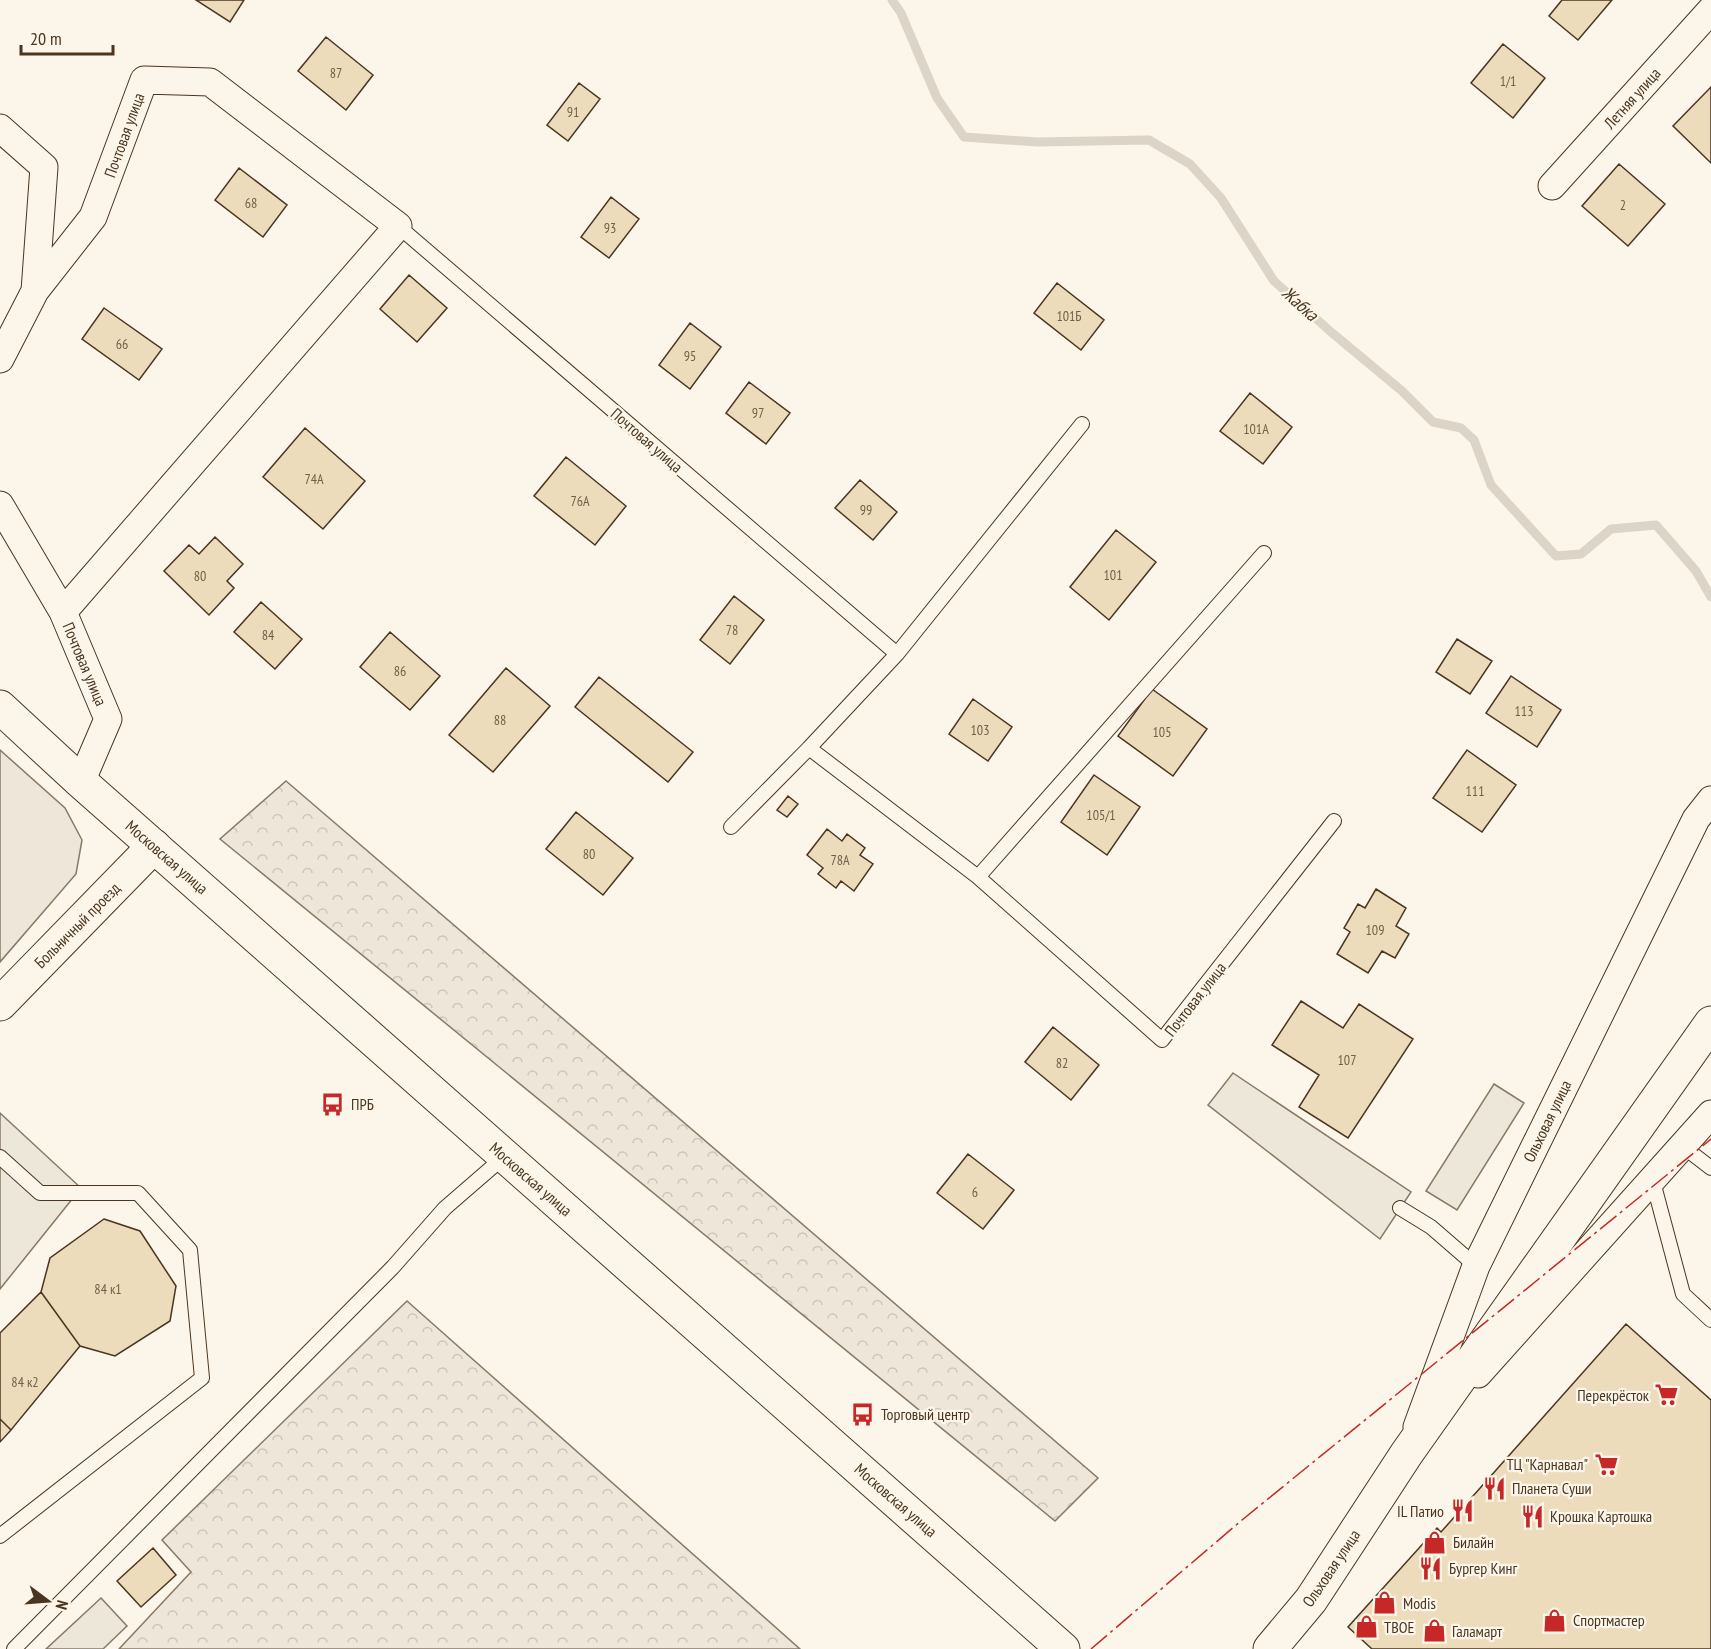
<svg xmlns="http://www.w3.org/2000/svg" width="1711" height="1649" font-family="'PT Sans Narrow',sans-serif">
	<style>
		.green { fill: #ede6d9; stroke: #887966; stroke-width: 1.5 }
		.forest { fill: url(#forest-crowns); stroke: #887966; stroke-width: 1.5 }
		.parking { fill: #ede7d9; stroke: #887966; stroke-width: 1.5 }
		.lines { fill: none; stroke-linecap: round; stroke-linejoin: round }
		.stream { stroke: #dcd4c6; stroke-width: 9 }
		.building { fill: #ecdcbc; stroke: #4a3520; stroke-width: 1.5 }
		.service-casing { stroke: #4a3520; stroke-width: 16 }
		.minor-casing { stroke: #4a3520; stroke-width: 29 }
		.tertiary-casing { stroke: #4a3520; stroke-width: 35 }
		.secondary-casing { stroke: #4a3520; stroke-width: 35 }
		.primary-casing { stroke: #4a3520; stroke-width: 35 }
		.service { stroke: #fbf6e9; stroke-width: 14 }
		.minor { stroke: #fbf6e9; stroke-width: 27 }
		.tertiary { stroke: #fbf6e9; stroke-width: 33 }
		.secondary { stroke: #fbf6e9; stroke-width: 33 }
		.primary { stroke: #fbf6e9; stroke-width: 33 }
		.power { stroke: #c62828; stroke-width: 1.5; stroke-dasharray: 21 4.5 3 4.5; stroke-linecap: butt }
		.labels { text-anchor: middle; stroke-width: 4.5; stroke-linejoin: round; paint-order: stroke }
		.number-label { font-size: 14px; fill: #725f47 }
		.street-label { font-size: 16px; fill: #4a3520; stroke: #fbf6e9 }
		.poi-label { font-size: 16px; fill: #4a3520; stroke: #fbf6e9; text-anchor: start }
		.water-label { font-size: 18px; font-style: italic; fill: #4a3520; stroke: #fbf6e9 }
	</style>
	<defs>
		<pattern id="forest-crowns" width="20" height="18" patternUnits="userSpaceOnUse" patternTransform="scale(1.5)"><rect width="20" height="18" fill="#ede6d9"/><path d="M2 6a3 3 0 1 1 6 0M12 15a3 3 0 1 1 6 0" fill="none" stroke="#cdc6ba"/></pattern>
	</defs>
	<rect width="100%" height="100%" fill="#fbf6e9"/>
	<path class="green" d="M 0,750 L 65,808 L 82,840 L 76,874 L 0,962 Z"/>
	<path class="forest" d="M 286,781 L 1098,1478 L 1055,1521 L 220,839 Z
		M 407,1301 L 800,1649 L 119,1649 L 191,1572 L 162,1540 Z"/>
	<path class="parking" d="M 1233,1073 L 1411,1192 L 1380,1239 L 1208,1105 Z
		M 1494,1084 L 1524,1103 L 1457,1210 L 1426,1191 Z
		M 0,1113 L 81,1188 L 0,1289 Z
		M 101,1598 L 127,1626 L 103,1649 L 46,1649 Z"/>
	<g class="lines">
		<path class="stream" d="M 892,0 L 901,13 L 937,98 L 964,137 L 1037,142 L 1149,140 L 1190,164 L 1221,198 L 1274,281 L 1331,332 L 1402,391 L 1433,422 L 1461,428 L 1474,440 L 1491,485 L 1556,556 L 1581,554 L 1611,529 L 1656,525 L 1696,571 L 1711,597"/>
	</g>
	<path class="building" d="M 196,0 L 244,0 L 230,22 Z
		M 1562,0 L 1612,0 L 1578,40 L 1549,16 Z
		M 326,37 L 373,75 L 346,110 L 298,71 Z
		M 1503,44 L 1545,78 L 1513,118 L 1471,83 Z
		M 579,83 L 600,99 L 568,141 L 547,125 Z
		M 1711,87 L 1711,163 L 1673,126 Z
		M 1619,164 L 1665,204 L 1628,246 L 1582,206 Z
		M 239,168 L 287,205 L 263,237 L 215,200 Z
		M 611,197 L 639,219 L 609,258 L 581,237 Z
		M 409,275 L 447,308 L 417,342 L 380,309 Z
		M 1057,283 L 1104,320 L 1081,350 L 1034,313 Z
		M 104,308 L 162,349 L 139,380 L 82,339 Z
		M 690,323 L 721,347 L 690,389 L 659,365 Z
		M 749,382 L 790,413 L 766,444 L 726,413 Z
		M 1250,393 L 1292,427 L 1263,464 L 1220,431 Z
		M 305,428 L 365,481 L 323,529 L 263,477 Z
		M 566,457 L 626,506 L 595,545 L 534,496 Z
		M 860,480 L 897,512 L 873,540 L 835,508 Z
		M 1116,530 L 1156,562 L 1109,620 L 1070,587 Z
		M 215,537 L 243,564 L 227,581 L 234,588 L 209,615 L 164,571 L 189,545 L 199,554 Z
		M 734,596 L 764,620 L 730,664 L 700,640 Z
		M 261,602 L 302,639 L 275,669 L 234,632 Z
		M 390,632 L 440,676 L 410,710 L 360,667 Z
		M 1457,639 L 1492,661 L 1470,694 L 1436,672 Z
		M 506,668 L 550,706 L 493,772 L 449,735 Z
		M 1511,676 L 1561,710 L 1537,747 L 1486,713 Z
		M 599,677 L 693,752 L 668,782 L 575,707 Z
		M 1152,689 L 1207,729 L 1173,776 L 1118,736 Z
		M 973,699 L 1012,727 L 988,761 L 949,734 Z
		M 1467,750 L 1516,785 L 1482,832 L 1433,798 Z
		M 1094,775 L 1140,807 L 1107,855 L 1061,822 Z
		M 788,796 L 798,804 L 787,817 L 777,810 Z
		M 576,812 L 633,858 L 603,895 L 546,849 Z
		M 827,829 L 842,841 L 847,834 L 865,848 L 860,855 L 873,864 L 854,891 L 841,881 L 836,888 L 818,874 L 823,868 L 807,855 Z
		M 1376,889 L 1406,908 L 1396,926 L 1409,934 L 1395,958 L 1382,951 L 1368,973 L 1337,954 L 1350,932 L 1344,928 L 1358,904 L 1365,908 Z
		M 1301,1001 L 1343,1028 L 1359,1004 L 1413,1039 L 1348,1138 L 1299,1107 L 1319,1075 L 1272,1045 Z
		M 1053,1027 L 1099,1065 L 1071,1100 L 1025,1062 Z
		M 968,1154 L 1014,1190 L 983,1229 L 937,1193 Z
		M 104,1219 L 140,1231 L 176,1286 L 170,1321 L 115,1356 L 80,1346 L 41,1292 L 50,1258 Z
		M 41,1292 L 80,1346 L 11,1430 L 0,1419 L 0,1333 Z
		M 1626,1324 L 1711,1400 L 1711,1649 L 1372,1649 L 1348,1627 L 1437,1528 L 1441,1532 Z
		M 0,1419 L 11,1430 L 0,1442 Z
		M 153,1548 L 176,1575 L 141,1607 L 117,1581 Z"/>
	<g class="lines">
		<defs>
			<path id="service" d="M 398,226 L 897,654
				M 809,748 L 978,877 L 1162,1040 L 1334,821
				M 731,827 L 809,748 L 897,654 L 1082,424
				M 978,877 L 1264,553
				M 1681,1145 L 1711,1168
				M 0,1157 L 40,1193 L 138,1193 L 190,1250 L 202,1378 L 0,1536
				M 1652,1178 L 1683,1294 L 1711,1320
				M 1400,1208 L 1431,1227 L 1476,1266
				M 14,1649 L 393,1267 L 445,1208 L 505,1156"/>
			<path id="minor" d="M 0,128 L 44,167 L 35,291 L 0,359
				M 1552,186 L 1711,10
				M 35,291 L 93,217 L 144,80 L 210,82 L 398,226 L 63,612
				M 0,505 L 63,612 L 108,719 L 81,782
				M 1478,1374 L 1711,1114
				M 1417,1427 L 1476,1266 L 1696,819 L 1711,800"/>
			<path id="tertiary" d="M 0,1004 L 154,846"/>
			<path id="secondary" d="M 1270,1649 L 1311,1600 L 1407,1453 L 1711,1023"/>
			<path id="primary" d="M 0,707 L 81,782 L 1063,1649"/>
		</defs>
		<use href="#service" class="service-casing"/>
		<use href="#minor" class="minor-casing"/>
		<use href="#tertiary" class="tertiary-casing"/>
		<use href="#secondary" class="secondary-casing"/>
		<use href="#primary" class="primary-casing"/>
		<use href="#service" class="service"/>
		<use href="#minor" class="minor"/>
		<use href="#tertiary" class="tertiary"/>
		<use href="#secondary" class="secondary"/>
		<use href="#primary" class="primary"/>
		<path class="power" d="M 1091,1649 L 1242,1520 L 1711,1139"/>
	</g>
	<defs>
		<symbol id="bus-bare" viewBox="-9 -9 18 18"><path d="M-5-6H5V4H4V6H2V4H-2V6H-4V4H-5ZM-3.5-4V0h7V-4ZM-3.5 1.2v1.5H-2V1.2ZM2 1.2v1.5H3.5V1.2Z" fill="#c62828" stroke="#fbf6e9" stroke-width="2.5" paint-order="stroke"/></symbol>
		<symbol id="supermarket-bare" viewBox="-9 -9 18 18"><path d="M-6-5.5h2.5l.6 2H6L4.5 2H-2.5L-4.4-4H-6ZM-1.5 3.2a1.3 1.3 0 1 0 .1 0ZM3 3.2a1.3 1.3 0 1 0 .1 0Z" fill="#c62828" stroke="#fbf6e9" stroke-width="2.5" paint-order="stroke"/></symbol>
		<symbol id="restaurant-bare" viewBox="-9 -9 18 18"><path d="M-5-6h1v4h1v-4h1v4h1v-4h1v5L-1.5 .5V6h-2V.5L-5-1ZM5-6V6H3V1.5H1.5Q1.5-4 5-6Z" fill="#c62828" stroke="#fbf6e9" stroke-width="2.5" paint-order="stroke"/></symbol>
		<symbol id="shop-bare" viewBox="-9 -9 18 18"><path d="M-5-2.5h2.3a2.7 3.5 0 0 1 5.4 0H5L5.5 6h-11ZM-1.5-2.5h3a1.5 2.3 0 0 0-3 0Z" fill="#c62828" stroke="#fbf6e9" stroke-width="2.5" paint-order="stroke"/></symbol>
	</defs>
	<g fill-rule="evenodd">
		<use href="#bus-bare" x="316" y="1088" width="33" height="33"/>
		<use href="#supermarket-bare" x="1650" y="1378" width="33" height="33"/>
		<use href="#bus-bare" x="846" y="1398" width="33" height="33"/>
		<use href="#supermarket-bare" x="1590" y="1448" width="33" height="33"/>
		<use href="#restaurant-bare" x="1478" y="1472" width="33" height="33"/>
		<use href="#restaurant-bare" x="1446" y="1494" width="33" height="33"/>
		<use href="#restaurant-bare" x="1516" y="1500" width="33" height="33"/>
		<use href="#shop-bare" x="1418" y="1526" width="33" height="33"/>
		<use href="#restaurant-bare" x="1414" y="1552" width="33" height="33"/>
		<use href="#shop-bare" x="1368" y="1586" width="33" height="33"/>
		<use href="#shop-bare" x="1538" y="1604" width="33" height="33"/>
		<use href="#shop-bare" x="1350" y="1610" width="33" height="33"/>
		<use href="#shop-bare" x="1418" y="1614" width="33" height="33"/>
	</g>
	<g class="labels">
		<g class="number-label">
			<text x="336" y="78">87</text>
			<text x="1508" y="86">1/1</text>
			<text x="573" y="117">91</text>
			<text x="251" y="208">68</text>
			<text x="1623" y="210">2</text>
			<text x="610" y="233">93</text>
			<text x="1069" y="321">101Б</text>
			<text x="122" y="349">66</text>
			<text x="690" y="361">95</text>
			<text x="758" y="418">97</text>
			<text x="1256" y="434">101А</text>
			<text x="314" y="484">74А</text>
			<text x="580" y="506">76А</text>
			<text x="866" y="515">99</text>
			<text x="1113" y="580">101</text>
			<text x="200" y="581">80</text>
			<text x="732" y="635">78</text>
			<text x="268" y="640">84</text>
			<text x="400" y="676">86</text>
			<text x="1524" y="716">113</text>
			<text x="500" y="725">88</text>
			<text x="980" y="735">103</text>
			<text x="1162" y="737">105</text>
			<text x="1475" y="796">111</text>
			<text x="1101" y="820">105/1</text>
			<text x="589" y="859">80</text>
			<text x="840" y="865">78А</text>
			<text x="1375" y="935">109</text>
			<text x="1347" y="1065">107</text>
			<text x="1062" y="1068">82</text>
			<text x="975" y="1197">6</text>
			<text x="108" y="1294">84 к1</text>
			<text x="25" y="1387">84 к2</text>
		</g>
		<g class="street-label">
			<text transform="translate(1632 98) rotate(-48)" y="6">Летняя улица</text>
			<text transform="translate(124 135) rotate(-70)" y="6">Почтовая улица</text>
			<text transform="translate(647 440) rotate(41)" y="6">Почтовая улица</text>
			<text transform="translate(85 664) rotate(67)" y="6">Почтовая улица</text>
			<text transform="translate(167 857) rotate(41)" y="6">Московская улица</text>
			<text transform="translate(77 925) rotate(-45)" y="6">Больничный проезд</text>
			<text transform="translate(1195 999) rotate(-52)" y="6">Почтовая улица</text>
			<text transform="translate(1547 1121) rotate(-64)" y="6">Ольховая улица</text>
			<text transform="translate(531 1179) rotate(41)" y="6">Московская улица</text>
			<text transform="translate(896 1500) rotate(41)" y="6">Московская улица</text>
			<text transform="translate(1331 1568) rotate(-56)" y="6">Ольховая улица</text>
		</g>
		<g class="poi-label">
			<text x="351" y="1110">ПРБ</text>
			<text x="1649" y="1401" text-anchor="end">Перекрёсток</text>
			<text x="881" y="1420">Торговый центр</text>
			<text x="1588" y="1470" text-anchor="end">ТЦ "Карнавал"</text>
			<text x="1512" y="1494">Планета Суши</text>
			<text x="1444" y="1517" text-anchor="end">IL Патио</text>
			<text x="1550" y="1522">Крошка Картошка</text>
			<text x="1453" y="1548">Билайн</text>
			<text x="1449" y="1574">Бургер Кинг</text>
			<text x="1403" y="1609">Modis</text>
			<text x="1573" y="1626">Спортмастер</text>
			<text x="1384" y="1633">ТВОЕ</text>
			<text x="1452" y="1637">Галамарт</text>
		</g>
		<g class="water-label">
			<text transform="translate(1300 304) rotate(42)" y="6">Жабка</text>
		</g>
	</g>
	<g transform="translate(48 1601) rotate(106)" stroke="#fbf6e9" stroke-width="4.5" paint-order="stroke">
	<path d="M0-4.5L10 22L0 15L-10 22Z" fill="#4a3520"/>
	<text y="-9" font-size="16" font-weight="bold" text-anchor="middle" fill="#4a3520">N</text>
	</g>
	<path d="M21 45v9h92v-9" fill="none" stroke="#4a3520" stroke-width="3"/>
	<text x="30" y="45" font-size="18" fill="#4a3520" stroke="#fbf6e9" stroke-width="4.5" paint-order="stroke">20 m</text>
</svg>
